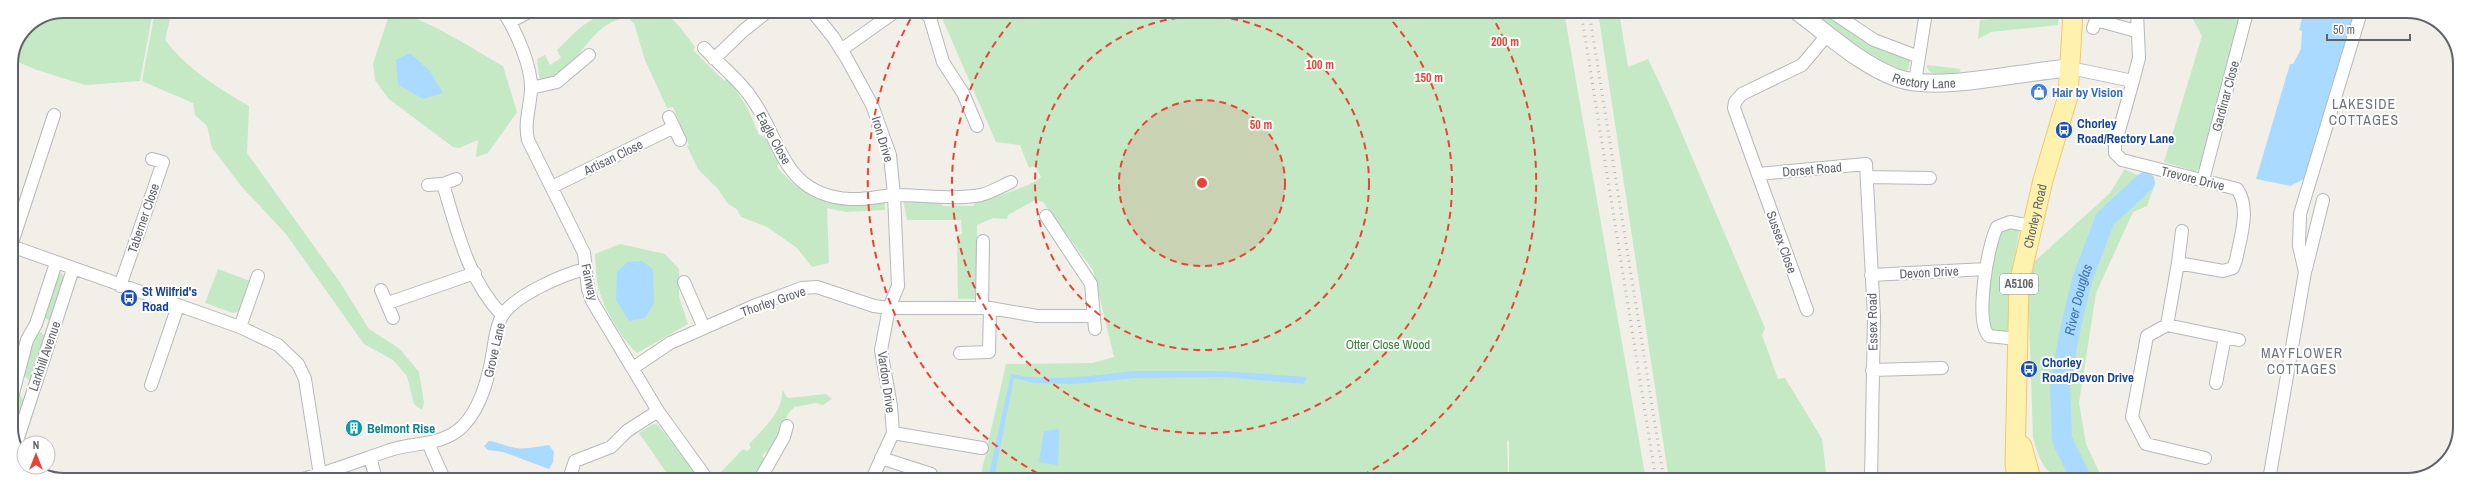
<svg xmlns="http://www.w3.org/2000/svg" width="2471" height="491" font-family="'Archivo Narrow',sans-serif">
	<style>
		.green { fill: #c5e8c5 }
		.water { fill: #aadaff }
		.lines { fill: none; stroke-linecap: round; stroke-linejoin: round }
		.river { stroke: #aadaff; stroke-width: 20 }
		.minor-casing { stroke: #b5b8bc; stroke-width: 14 }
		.secondary-casing { stroke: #b6babf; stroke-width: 19 }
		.primary-casing { stroke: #f2c960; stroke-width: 21 }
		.minor { stroke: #fff; stroke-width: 12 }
		.secondary { stroke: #fff; stroke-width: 17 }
		.primary { stroke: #fff2af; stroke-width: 19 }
		.rail { stroke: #b6b7b8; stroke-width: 3; stroke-dasharray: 1 5; stroke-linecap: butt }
		.ring { fill: none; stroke: #ea4335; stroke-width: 2; stroke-dasharray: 7 5 }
		.labels { text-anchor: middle; stroke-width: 4; stroke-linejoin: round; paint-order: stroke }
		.shield { fill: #fff; stroke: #8f9295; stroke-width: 1 }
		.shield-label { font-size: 12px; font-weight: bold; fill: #5f6368 }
		.street-label { font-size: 13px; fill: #5f6368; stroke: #fff }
		.shop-label { font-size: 13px; font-weight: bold; fill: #366cbe; stroke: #fff; text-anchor: start }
		.transit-label { font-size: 13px; font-weight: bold; fill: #164399; stroke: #fff; text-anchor: start }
		.park-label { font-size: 13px; fill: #348238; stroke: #fff }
		.culture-label { font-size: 13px; font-weight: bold; fill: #0d838f; stroke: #fff; text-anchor: start }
		.neighbourhood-label { font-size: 14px; letter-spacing: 1px; fill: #70757a; stroke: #fff }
		.water-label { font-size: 14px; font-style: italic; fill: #4174aa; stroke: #fff }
		.rim { fill: none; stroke: #5f6368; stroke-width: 2 }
		.centre { fill: #ea4335; stroke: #fff; stroke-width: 2 }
		.ring-label { font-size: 12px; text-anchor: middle; font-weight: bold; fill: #ea4335; stroke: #fff; stroke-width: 4; stroke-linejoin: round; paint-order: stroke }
	</style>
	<rect width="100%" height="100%" fill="#f1efe8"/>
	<path class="green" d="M 64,11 L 153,11 L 140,81 L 85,85 L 37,70 L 13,60 L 27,26 Z
		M 155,11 L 172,11 L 165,40 C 187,69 218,88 249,106 L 247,153 L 339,281 L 369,329 L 400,349 L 419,372 L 424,403 L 422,410 L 414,404 L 407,376 L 393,360 L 364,344 L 286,234 L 242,187 L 212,148 L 207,126 L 195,115 L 193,103 L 142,81 Z
		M 592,11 L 664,11 L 679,26 L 695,47 L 693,50 L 724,81 L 728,78 L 747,107 L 759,135 L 764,136 L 779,162 L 777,167 C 811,208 837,200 885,201 L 885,210 L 846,212 L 827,208 L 829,263 L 812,267 L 797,248 L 767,227 L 741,217 L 737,209 L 728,204 L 718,189 L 698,169 L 687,146 L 689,145 L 673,107 L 667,108 L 645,60 L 634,23 L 628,18 C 594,19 580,62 555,79 C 551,82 544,81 540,82 L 537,59 L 545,55 L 550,65 L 561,58 L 557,50 C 569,39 578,27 592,20 Z
		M 939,11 L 1564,12 L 1646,480 L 1509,480 L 1509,441 L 1507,440 L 1508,480 L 980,479 L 1006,364 L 1093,363 L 1114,357 L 1093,270 L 1043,202 L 1035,200 L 1008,215 L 1007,219 L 993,218 L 977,225 L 977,299 L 958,299 L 957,235 L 962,234 L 961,220 L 907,220 L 903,200 L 940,201 L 943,206 L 973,206 L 976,202 C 990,199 1033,186 1041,177 L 1035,166 L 1029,168 L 1020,145 L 996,142 Z
		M 390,12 C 419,13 476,51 503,66 L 517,112 L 488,153 L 476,157 L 478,140 L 459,148 L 453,147 L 389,99 L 375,80 L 373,64 Z
		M 1598,12 L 1619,12 L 1628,67 L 1648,59 L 1668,101 L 1765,328 L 1762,335 L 1778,379 L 1785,378 L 1822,439 L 1827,480 L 1669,480 Z
		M 1809,12 L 1824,12 L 1869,40 L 1910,60 L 1908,70 C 1891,77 1825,23 1809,12 Z
		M 1990,12 L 2059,12 L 2058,25 L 1991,32 L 1978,39 L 1980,20 L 1990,19 Z
		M 2189,12 L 2242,12 L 2200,169 L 2195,171 L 2164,162 L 2202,36 Z
		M 1927,65 L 1961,69 L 1959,73 L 1935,75 L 1928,70 Z
		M 2125,169 L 2155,184 L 2147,206 L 2133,212 L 2096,293 L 2079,403 L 2086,444 L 2103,480 C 2060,480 2045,485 2033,437 L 2028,288 L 2033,263 L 2110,193 Z
		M 2005,226 L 2016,228 L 2019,232 C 2015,257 2008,284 2008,309 C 2008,316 2013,324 2007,330 C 2002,334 1995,331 1990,329 L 1989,324 C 1989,294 1986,251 2005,226 Z
		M 620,244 L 665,254 L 679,269 L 679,297 L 688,324 L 637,353 C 623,341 604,309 599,290 C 596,279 596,266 595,254 Z
		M 218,269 L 250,281 L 239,311 L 233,313 L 205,303 Z
		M 59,272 L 65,277 L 53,318 L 48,320 L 42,315 L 55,275 Z
		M 40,332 L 46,337 L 33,377 L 29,380 L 23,374 L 36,334 Z
		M 782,390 L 788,398 L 826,394 L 832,399 L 823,405 L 816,403 L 794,407 L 788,414 L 779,437 L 769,453 L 765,452 L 762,456 L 765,460 L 755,479 L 725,479 L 720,473 L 743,449 L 747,451 L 751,448 L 749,444 C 762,430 784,411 782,390 Z
		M 20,396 L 25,401 L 13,437 L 11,410 L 15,398 Z
		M 653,424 L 658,425 L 700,479 L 671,479 L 639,433 Z"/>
	<path class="water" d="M 2304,12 L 2355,12 L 2306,178 L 2290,186 L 2256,179 L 2290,64 L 2293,64 L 2301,49 L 2302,31 L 2299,30 Z
		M 410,53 L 430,71 L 443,93 L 423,99 L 398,84 L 396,60 Z
		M 642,261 L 653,269 L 654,303 L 645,318 L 629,321 L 616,300 L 617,272 L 627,262 Z
		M 1136,371 L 1222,371 L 1307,377 L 1304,384 L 1224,377 L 1135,378 L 1075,384 L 1034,383 L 1014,378 L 994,479 L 988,479 L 1011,374 C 1051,383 1095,375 1136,371 Z
		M 1059,429 L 1058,465 L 1039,462 L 1044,431 Z
		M 489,441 C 500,442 506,447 517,448 C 527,450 538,446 549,445 L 554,452 L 553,462 L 549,469 L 503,452 L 488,450 L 484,446 Z"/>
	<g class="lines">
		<path class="river" id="s1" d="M 2082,480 L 2062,440 L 2060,385 L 2070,330 L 2082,280 L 2105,219 L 2145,182"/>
		<defs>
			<path id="minor" d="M 503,11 C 516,31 532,66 531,90 C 530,108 524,122 528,140 L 584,253 L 588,289 L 592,301 L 658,411 L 707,479
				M 812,11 L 833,37 L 847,59 L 872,105 L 890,155 L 894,195 L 898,286 L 889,308 L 881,350 L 891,406 L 893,433 L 872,479
				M 924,11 L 930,18 L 943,62 L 963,93 L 977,126
				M 1832,12 L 1874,40 L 1919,57
				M 510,22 L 530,11
				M 2093,28 L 2096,20 L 2136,31
				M 704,48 C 719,64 738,79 750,96 C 782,139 781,195 850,199 C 865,200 880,196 895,195 C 924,195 953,200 981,195 C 990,193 1002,186 1011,182
				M 841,50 L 896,11
				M 714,59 L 743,31 L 768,11
				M 2070,68 L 2133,81 L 2115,145 L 2115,153 L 2122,160 L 2237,189 C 2251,208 2240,239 2236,260 L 2233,268 L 2223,271 L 2178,263 L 2167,325
				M 2133,81 L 2139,58 L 2137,12
				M 1915,82 L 1926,12
				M 531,88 L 557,82 L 589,55
				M 669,117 L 680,140
				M 1758,174 L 1866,164 L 1874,316 L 1871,480
				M 1867,177 L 1930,178
				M 2203,180 L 2247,12
				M 443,184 C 457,230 468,280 502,315
				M 428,185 L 443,184 L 456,179
				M 552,187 L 674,127
				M 1046,216 L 1091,284 L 1095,329
				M 11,246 L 240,327 L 278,345 L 298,364 L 305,379 L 320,475
				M 11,246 L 54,115
				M 2178,263 L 2182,231
				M 2306,269 L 2323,200
				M 1871,275 L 1986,269
				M 684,282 L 704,328
				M 120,286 L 163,162 L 152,159
				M 381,290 L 393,318
				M 388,303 L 475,273
				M 982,308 L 983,241
				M 1807,310 L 1734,108 L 1735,102 L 1742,94 L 1802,65 L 1828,34
				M 240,327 L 258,276
				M 2017,339 L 1989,336 C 1974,322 1988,244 1997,227 L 2010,222 L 2031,226
				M 11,350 L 23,354
				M 960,353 L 989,352 L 990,308
				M 633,368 L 670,343 L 756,305 L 802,288 L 817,287 L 874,306 L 889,308 L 990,308 L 1037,316 L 1094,316
				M 1872,370 L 1942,368
				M 2216,383 L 2225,337
				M 151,385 L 178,306
				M 11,401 L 27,340 L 36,324 L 56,263
				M 893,433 L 982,448
				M 428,443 L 444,479
				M 16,444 L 73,269
				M 370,457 L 376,479
				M 881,458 L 931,474
				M 2205,458 L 2146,444 L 2132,417 L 2147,336 L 2167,325 L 2239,340
				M 303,479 C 333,471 361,460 390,450 C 415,442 443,446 463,426 C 482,406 489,376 493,351 C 495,339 496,326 502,316 C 515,295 562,275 585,269
				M 569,479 L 575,461 L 611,447 L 627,431 L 658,411
				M 760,479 L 784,437 L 787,426
				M 2269,480 L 2305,272 L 2299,246 L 2300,214 L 2361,12"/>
			<g id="secondary">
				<path id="s2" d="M 1798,12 C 1828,34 1861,65 1897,78 C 1938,93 2023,71 2070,68"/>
			</g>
			<g id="primary">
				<path d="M 2022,446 L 2031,479"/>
				<path id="s3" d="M 2017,480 L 2015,463 L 2019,284 L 2043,180 L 2068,96 L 2073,12"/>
			</g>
		</defs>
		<use href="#minor" class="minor-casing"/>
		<use href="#secondary" class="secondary-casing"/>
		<use href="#primary" class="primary-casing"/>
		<use href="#minor" class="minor"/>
		<use href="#secondary" class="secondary"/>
		<use href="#primary" class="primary"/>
		<path class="rail" d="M 1581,12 L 1656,480
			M 1589,12 L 1664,480"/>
	</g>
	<circle cx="1202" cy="183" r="83" fill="#ea4335" fill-opacity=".12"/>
	<g class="ring">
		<circle cx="1202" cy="183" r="83"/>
		<circle cx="1202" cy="183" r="167"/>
		<path d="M1385 13A250 250 0 1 1 1019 13"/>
		<path d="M1048 479A334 334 0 0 1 914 13M1490 13A334 334 0 0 1 1356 479"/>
	</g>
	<defs>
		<symbol id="shop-disc" viewBox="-11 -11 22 22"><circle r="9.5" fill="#3f7fe0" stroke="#fff"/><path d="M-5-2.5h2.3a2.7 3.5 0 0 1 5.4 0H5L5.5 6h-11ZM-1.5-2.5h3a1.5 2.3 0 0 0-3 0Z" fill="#fff"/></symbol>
		<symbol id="bus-disc" viewBox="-11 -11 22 22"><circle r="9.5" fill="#1a4fb4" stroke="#fff"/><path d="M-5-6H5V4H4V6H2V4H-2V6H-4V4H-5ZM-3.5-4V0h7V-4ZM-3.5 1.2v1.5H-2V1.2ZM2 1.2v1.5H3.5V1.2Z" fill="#fff"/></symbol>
		<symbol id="building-disc" viewBox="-11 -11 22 22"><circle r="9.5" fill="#0f9aa8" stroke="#fff"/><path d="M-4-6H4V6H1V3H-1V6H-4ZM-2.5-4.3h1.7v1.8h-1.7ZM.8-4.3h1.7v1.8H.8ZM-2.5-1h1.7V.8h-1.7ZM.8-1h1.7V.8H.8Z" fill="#fff"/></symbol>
	</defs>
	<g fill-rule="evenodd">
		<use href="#shop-disc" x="2029" y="82" width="20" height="20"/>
		<use href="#bus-disc" x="2054" y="120" width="20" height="20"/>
		<use href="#bus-disc" x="119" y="288" width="20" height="20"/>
		<use href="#bus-disc" x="2019" y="359" width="20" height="20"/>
		<use href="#building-disc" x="344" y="418" width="20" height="20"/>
	</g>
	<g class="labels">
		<rect class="shield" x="2000" y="274" width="38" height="20" rx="3"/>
		<g class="shield-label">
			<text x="2019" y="288">A5106</text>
		</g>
		<g class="street-label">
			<text dy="5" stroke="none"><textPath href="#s2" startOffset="147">Rectory Lane</textPath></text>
			<text transform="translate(2225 96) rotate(-75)" y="5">Gardinar Close</text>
			<text transform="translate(774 138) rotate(61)" y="5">Eagle Close</text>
			<text transform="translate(883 139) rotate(73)" y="5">Iron Drive</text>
			<text transform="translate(613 157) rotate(-26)" y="5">Artisan Close</text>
			<text transform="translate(1812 169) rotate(-5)" y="5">Dorset Road</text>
			<text transform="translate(2193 178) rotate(14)" y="5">Trevore Drive</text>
			<text dy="5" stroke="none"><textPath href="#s3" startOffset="266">Chorley Road</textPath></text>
			<text transform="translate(143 218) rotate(-71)" y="5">Taberner Close</text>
			<text transform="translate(1782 242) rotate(70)" y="5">Sussex Close</text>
			<text transform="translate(1929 272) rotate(-3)" y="5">Devon Drive</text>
			<text transform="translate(590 282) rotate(78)" y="5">Fairway</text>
			<text transform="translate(773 301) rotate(-19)" y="5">Thorley Grove</text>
			<text transform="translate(1872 322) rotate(-91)" y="5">Essex Road</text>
			<text transform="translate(494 350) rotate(-77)" y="5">Grove Lane</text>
			<text transform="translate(44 356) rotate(-71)" y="5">Larkhill Avenue</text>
			<text transform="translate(887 382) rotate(82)" y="5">Vardon Drive</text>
		</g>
		<g class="shop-label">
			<text x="2052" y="97">Hair by Vision</text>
		</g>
		<g class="transit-label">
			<text x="2077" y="128">Chorley<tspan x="2077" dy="15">Road/Rectory Lane</tspan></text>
			<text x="142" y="296">St Wilfrid's<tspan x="142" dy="15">Road</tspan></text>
			<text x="2042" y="367">Chorley<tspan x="2042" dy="15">Road/Devon Drive</tspan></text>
		</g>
		<g class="park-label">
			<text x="1388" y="349">Otter Close Wood</text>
		</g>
		<g class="culture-label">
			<text x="367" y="433">Belmont Rise</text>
		</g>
		<g class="neighbourhood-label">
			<text x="2364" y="109">LAKESIDE<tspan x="2364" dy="16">COTTAGES</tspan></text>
			<text x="2302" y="358">MAYFLOWER<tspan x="2302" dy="16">COTTAGES</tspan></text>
		</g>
		<g class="water-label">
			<text dy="5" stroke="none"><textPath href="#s1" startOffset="187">River Douglas</textPath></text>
		</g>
	</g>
	<path d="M0 0H2471V491H0ZM64 18H2407A46 46 0 0 1 2453 64V427A46 46 0 0 1 2407 473H64A46 46 0 0 1 18 427V64A46 46 0 0 1 64 18Z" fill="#fff" fill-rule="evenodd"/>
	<path class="rim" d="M64 18H2407A46 46 0 0 1 2453 64V427A46 46 0 0 1 2407 473H64A46 46 0 0 1 18 427V64A46 46 0 0 1 64 18Z"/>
	<circle cx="1202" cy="183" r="6" class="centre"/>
	<g class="ring-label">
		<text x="1505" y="46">200 m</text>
		<text x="1320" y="69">100 m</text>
		<text x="1429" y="82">150 m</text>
		<text x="1261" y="129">50 m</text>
	</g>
	<g transform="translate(36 455)"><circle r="19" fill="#ffffff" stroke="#bfc1c3"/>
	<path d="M0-3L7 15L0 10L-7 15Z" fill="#ea4335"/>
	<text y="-6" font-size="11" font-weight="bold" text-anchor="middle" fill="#5f6368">N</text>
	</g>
	<path d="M2327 34v6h83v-6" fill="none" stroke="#5f6368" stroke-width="2"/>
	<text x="2333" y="34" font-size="12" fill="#5f6368" stroke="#ffffff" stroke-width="3" paint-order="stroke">50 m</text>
</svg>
